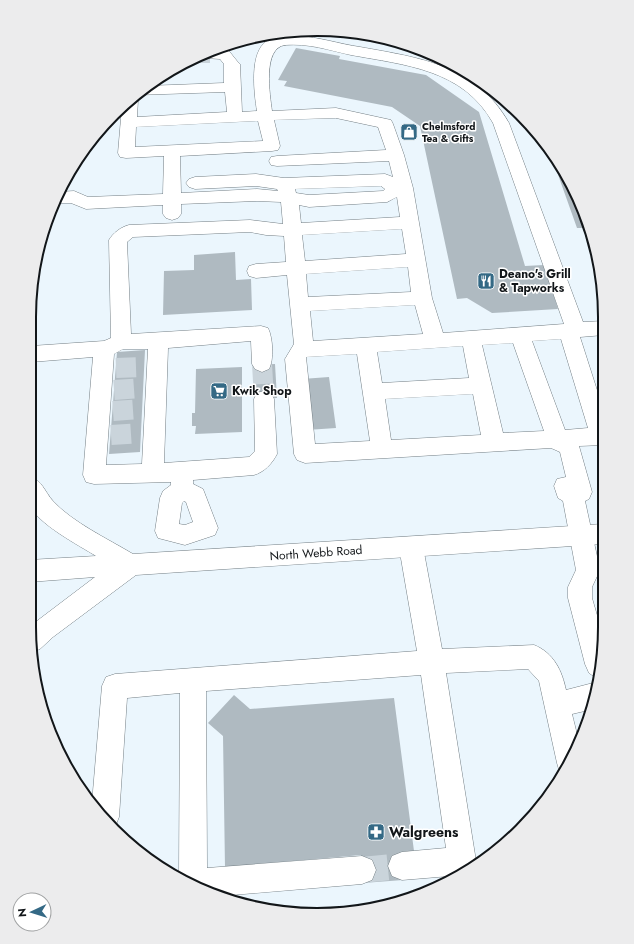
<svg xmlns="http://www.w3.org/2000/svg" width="634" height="944" font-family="Jost,sans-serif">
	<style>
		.building { fill: #afbac1 }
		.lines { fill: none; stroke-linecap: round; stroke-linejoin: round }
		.minor-tunnel-far2 { stroke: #cad4db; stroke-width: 16; stroke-dasharray: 16 8; stroke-linecap: butt }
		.minor-tunnel-far1 { stroke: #cad4db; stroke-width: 20; stroke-dasharray: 20 10; stroke-linecap: butt }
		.minor-tunnel { stroke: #cad4db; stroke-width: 26; stroke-dasharray: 26 13; stroke-linecap: butt }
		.minor-casing { stroke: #747f85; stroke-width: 1 }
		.major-casing { stroke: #747f85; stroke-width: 1 }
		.minor { fill: #fff; fill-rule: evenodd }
		.major { fill: #fff; fill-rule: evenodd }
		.labels { text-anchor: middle; stroke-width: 3; stroke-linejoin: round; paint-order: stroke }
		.far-poi-label { font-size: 10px; font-weight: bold; fill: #121619; stroke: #fff; text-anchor: start }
		.poi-label { font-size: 12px; font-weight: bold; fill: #121619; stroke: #fff; text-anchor: start }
		.street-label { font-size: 12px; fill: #121619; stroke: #fff }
		.near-poi-label { font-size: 14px; font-weight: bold; fill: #121619; stroke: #fff; text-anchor: start }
		.rim { fill: none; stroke: #121619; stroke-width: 2 }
	</style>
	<rect width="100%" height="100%" fill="#ebf6fd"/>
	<path class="building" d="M 296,48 L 340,56 L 339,59 L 426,75 L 479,112 L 525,266 L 544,265 L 558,309 L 492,313 L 467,298 L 457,299 L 420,126 L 392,107 L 284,86 L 287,81 L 278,80 Z
		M 210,51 L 210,62 L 183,63 L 190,59 Z
		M 551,155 L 553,155 L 575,190 L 590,228 L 577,228 Z
		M 235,252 L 236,280 L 251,279 L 252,310 L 163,315 L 164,271 L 194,270 L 194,255 Z
		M 145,350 L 140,452 L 109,454 L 117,352 Z
		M 275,364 L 277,398 L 256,399 L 254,365 Z
		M 242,367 L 242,432 L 195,434 L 196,426 L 192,426 L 192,413 L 195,413 L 196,369 Z
		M 329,377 L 336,428 L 307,430 L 302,379 Z
		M 234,695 L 250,709 L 394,698 L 414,851 L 400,852 L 403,880 L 363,883 L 361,855 L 225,867 L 223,736 L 208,723 Z"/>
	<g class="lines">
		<path class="minor-tunnel-far2" d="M 199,55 L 210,55"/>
		<path class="minor-tunnel-far1" d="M 262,364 L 264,399
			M 116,368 L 144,367
			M 114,390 L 143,388
			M 113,411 L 142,409
			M 111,435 L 141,433"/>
		<path class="minor-tunnel" d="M 362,870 L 402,866"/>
		<defs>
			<path id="minor" d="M 298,36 C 319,37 339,44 360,47 C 421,58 476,65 509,123 L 583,322 L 604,321 L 604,335 L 580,337 L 604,412 L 604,445 L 579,446 L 592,492 L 589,499 L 585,501 L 600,570 L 592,587 L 592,598 L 603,636 L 603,665 L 598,679 L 589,673 L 585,664 L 568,598 L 568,587 L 576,570 L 563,501 L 558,498 L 554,486 L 557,479 L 566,477 L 560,452 L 551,448 L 305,463 L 297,460 L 294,454 L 285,359 L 294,344 L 287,275 L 256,278 L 249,276 L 247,271 L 249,266 L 256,264 L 286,262 L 284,236 L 266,235 L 250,232 L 133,237 L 127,242 L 131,334 L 261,326 L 268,328 C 273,338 274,360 269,369 L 262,372 L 255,369 L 252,364 L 251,341 L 168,348 L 164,463 L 249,457 L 255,451 L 254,399 L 257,393 L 264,391 L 271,393 L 274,399 L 277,454 C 272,464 264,472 254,475 L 193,480 L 193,484 L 203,489 L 218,528 L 215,535 L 185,545 L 158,538 L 155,531 L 160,498 L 163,491 L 171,485 L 171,482 L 94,484 L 86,482 L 83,475 L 93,357 L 31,362 L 31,346 L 104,341 L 111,338 L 109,240 C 113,233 121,227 129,225 L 250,220 L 283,224 L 281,202 L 257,201 L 181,204 L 181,214 L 178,218 L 172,220 L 166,218 L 163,214 L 163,205 L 86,209 L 71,203 L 54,203 L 58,192 L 74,191 L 88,197 L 163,194 L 164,156 L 126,158 L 120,157 L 118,153 L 122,107 L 134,96 L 138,100 L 137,117 L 227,112 L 225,92 L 135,95 L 146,86 L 224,83 L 224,64 L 220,59 L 205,58 L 203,55 L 212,50 L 224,50 L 229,51 L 237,61 L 240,64 L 242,112 L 257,111 C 254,93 249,52 267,41 C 276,35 288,36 298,36 ZM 285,45 C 308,43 329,50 351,55 C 405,65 463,69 493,123 L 564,324 L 443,333 L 432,298 L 413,188 L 404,155 L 393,124 L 391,120 L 336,108 L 272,111 C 270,95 262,48 285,45 ZM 336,118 L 378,127 L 386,150 L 277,156 L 271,157 L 269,161 L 271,165 L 277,166 L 389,161 L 393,177 L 385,174 L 284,178 L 256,174 L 195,177 L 189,179 L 186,183 L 189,187 L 195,189 L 256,186 L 277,189 L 278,191 L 257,189 L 181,193 L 180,156 L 272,151 L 278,150 L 280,146 L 274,120 ZM 258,121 L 263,141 L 135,147 L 136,127 ZM 381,186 L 385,189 L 383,191 L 309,195 L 296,193 L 295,189 ZM 397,197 L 400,217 L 301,223 L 299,205 L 309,207 L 387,202 ZM 402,229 L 406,254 L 305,261 L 302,235 ZM 408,267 L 411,292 L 308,297 L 306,274 ZM 415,305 L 423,334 L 313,341 L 310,311 ZM 561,339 L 588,428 L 565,430 L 532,341 ZM 513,343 L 544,431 L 503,433 L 482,345 ZM 463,346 L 469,378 L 382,383 L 377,352 ZM 123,349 L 148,349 L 142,464 L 106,465 L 114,354 ZM 357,354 L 370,441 L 315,444 L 306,357 ZM 473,394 L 481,435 L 391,440 L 385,399 ZM 184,501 L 186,502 L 193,522 L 185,525 L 179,524 L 182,503 Z
				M 411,537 L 419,540 L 423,547 L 442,649 L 534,645 C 554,653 562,671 566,690 L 593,683 L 596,685 L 589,710 L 572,714 C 580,747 582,745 563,773 L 560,773 L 557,763 L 539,681 L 528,669 L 446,673 L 476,861 L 474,865 L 462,875 L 402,880 L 392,876 L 388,866 L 392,856 L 402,852 L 446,848 L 421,675 L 206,691 L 207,868 L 362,856 L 372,860 L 376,870 L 372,880 L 362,884 L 220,896 L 207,893 L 179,877 L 180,693 L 127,698 L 119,817 L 115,827 L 92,803 L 102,686 L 106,677 L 115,674 L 417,651 L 399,547 L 403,540 Z"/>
			<path id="major" d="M 30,477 C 43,481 44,491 53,501 C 72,522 108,539 133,554 L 603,524 L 603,544 L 136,575 L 53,637 L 40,649 L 33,652 L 29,627 L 95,577 L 29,582 L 29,560 L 96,556 C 80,546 36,523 30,505 C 28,497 30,485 30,477 Z"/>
		</defs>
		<use href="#minor" class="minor-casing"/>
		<use href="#major" class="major-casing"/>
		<use href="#minor" class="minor"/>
		<use href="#major" class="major"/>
	</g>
	<defs>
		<symbol id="shop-square" viewBox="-11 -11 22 22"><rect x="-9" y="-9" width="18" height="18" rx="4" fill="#346985" stroke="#fff"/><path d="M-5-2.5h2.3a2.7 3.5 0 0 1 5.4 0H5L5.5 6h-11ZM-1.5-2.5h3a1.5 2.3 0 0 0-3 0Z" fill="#fff"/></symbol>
		<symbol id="restaurant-square" viewBox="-11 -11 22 22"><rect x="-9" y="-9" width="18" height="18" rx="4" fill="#346985" stroke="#fff"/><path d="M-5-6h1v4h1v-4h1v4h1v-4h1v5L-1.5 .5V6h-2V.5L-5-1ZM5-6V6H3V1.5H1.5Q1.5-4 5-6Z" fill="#fff"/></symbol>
		<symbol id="supermarket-square" viewBox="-11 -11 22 22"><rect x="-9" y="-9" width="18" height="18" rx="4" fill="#346985" stroke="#fff"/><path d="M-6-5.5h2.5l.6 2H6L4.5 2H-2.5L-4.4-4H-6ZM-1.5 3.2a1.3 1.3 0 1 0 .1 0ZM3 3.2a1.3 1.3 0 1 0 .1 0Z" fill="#fff"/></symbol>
		<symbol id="pharmacy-square" viewBox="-11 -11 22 22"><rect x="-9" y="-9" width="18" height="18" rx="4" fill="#346985" stroke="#fff"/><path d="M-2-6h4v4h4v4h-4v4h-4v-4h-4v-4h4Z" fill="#fff"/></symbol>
	</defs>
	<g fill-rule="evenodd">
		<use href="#shop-square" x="399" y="122" width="20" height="20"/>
		<use href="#restaurant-square" x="476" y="271" width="20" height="20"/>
		<use href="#supermarket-square" x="209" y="381" width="20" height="20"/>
		<use href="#pharmacy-square" x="366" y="822" width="20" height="20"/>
	</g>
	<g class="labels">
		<g class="far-poi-label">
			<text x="422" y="130">Chelmsford<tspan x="422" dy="12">Tea &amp; Gifts</tspan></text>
		</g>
		<g class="poi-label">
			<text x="499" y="278">Deano's Grill<tspan x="499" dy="14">&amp; Tapworks</tspan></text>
			<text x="232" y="395">Kwik Shop</text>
		</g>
		<g class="street-label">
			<text transform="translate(316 553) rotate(-4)" y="4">North Webb Road</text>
		</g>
		<g class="near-poi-label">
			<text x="389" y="837">Walgreens</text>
		</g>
	</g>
	<path d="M0 0H634V944H0ZM317 36H317A281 281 0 0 1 598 317V627A281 281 0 0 1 317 908H317A281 281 0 0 1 36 627V317A281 281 0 0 1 317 36Z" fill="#ececed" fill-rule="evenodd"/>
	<path class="rim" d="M317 36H317A281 281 0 0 1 598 317V627A281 281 0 0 1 317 908H317A281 281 0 0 1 36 627V317A281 281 0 0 1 317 36Z"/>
	<g transform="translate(32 912) rotate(266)"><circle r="19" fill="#ffffff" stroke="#a0a2a3"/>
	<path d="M0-3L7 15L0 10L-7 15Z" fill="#346985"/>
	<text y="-6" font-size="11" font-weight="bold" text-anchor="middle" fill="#121619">N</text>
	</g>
</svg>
